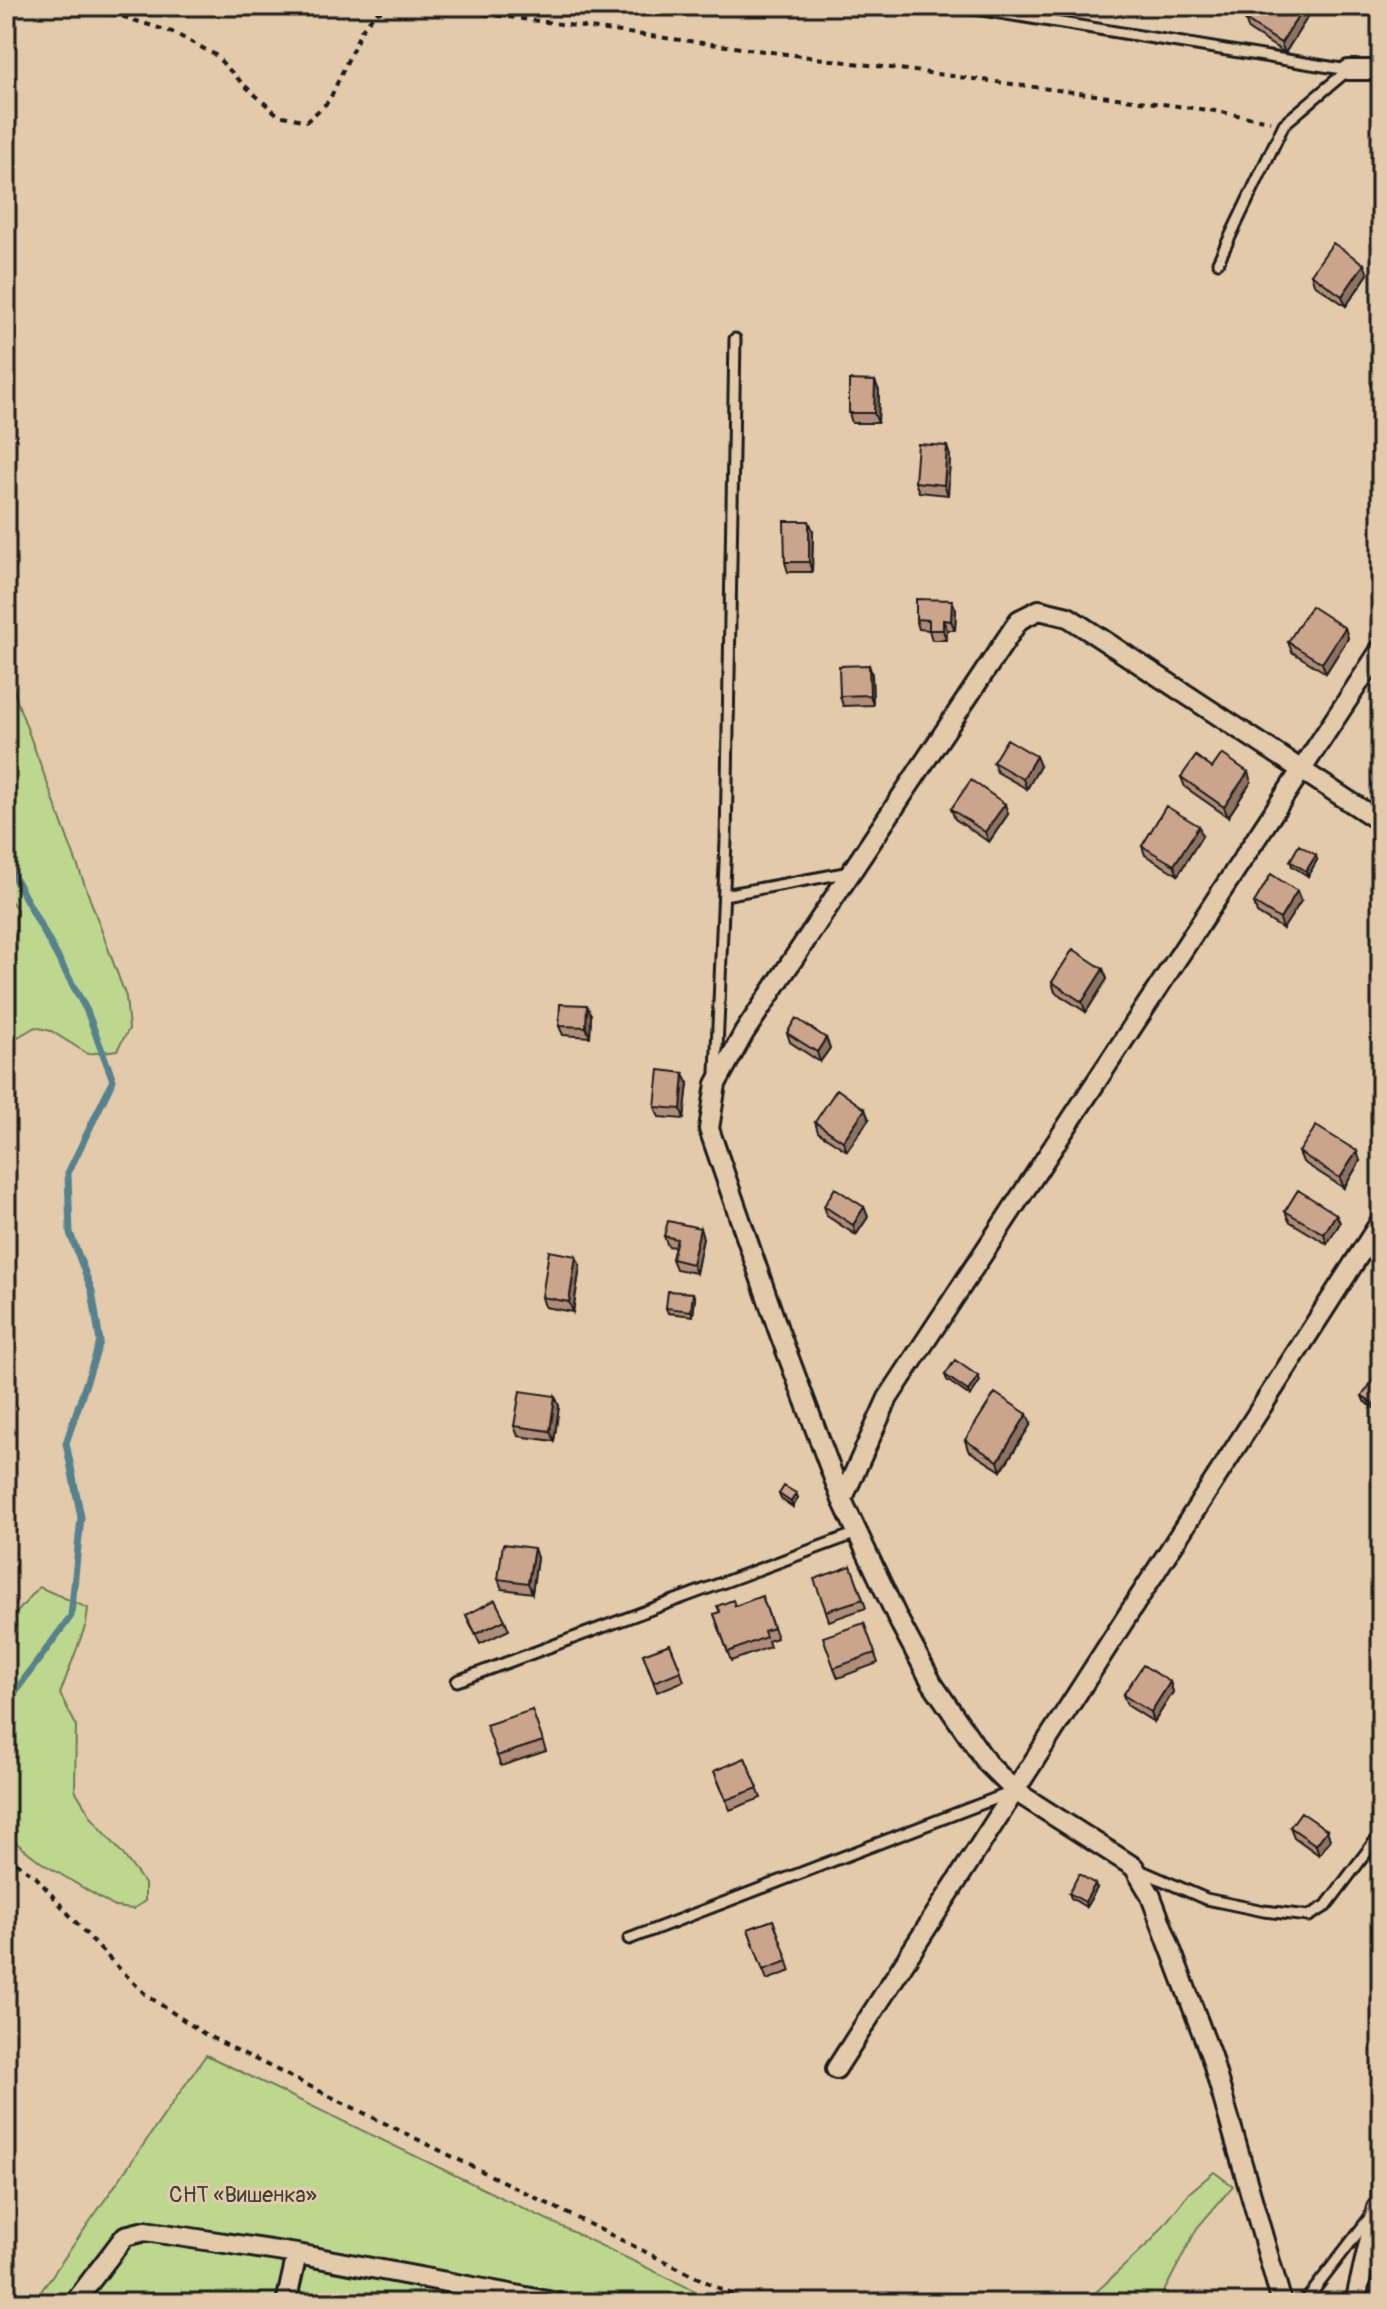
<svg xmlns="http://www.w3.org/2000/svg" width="1387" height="2309" font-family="Pangolin,sans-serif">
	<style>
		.green { fill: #bed78e; stroke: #6d7a55; stroke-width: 2 }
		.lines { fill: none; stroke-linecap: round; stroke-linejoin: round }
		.stream { stroke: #54828c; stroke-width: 7 }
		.service-casing { stroke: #1c1c1c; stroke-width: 15 }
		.minor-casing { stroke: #1c1c1c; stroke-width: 24 }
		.path { stroke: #1c1c1c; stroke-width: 4; stroke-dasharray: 6 6; stroke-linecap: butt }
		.service { stroke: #e3caab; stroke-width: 9 }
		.minor { stroke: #e3caab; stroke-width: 18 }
		.wall { fill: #af8d78; stroke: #1c1c1c; stroke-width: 2 }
		.shaded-wall { fill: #8e7362; stroke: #1c1c1c; stroke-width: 2 }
		.building { fill: #cba48c; stroke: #1c1c1c; stroke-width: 2 }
		.labels { text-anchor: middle; stroke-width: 6; stroke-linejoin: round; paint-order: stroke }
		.park-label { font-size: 22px; fill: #3c4133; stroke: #e3caab }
	</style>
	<rect width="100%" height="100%" fill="#e3caab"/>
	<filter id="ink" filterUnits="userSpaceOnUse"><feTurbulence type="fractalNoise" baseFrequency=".0125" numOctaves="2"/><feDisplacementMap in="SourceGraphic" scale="16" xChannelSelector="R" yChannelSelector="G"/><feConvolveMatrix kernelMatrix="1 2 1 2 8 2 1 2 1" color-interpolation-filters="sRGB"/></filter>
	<g filter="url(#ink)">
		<path class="green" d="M 6,660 L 17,701 L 126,997 L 129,1029 L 117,1050 L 88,1054 L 51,1031 L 35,1027 L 6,1044 L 6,946 L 16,938 L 17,909 L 6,895 Z
			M 39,1587 L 88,1608 L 86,1624 L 60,1694 L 76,1725 L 75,1790 L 92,1818 L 122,1853 L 145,1884 L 145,1901 L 133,1909 L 115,1907 L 42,1863 L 6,1835 L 6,1625 Z
			M 206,2055 L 720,2303 L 33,2303 Z
			M 1214,2172 L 1233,2186 L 1197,2228 L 1158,2303 L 1090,2303 L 1094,2294 L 1152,2240 L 1190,2192 Z"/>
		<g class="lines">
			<path class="stream" d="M 6,857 L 8,866 L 87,1011 L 113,1080 L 68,1173 L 70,1233 L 92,1291 L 100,1342 L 66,1443 L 81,1517 L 71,1616 L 6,1704"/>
			<defs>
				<path id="service" d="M 958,6 L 1348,70
					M 1218,262 L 1284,124 L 1348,70
					M 724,895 L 850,872
					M 716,1072 L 726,841 L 735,339
					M 457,1681 L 857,1533
					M 1137,1869 L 1206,1899 L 1264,1911 L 1309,1916 L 1326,1906 L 1381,1833
					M 629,1939 L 1012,1792
					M 1377,2205 L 1381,2076
					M 1304,2303 L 1370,2217"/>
				<path id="minor" d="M 1348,70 L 1381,70
					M 842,1500 L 888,1398 L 1381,649
					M 836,2069 L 1381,1221
					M 74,2303 L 125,2236 L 145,2231 L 297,2254 L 558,2303
					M 286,2303 L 297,2254
					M 1282,2303 L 1211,2056 L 1150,1894 L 1134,1867 L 1015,1791 L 987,1763 L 932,1683 L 899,1621 L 842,1500 L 778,1329 L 709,1129 L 716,1084 L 744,1033 L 1019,620 L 1039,610 L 1068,617 L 1381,822
					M 1355,2303 L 1377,2208 L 1381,2204"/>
			</defs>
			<use href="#service" class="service-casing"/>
			<use href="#minor" class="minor-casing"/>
			<path class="path" d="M 88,6 L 172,32 L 214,54 L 244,85 L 278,115 L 307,121 L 329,101 L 362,29 L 377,12 L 400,6
				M 425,6 L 1215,111 L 1270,121
				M 6,1855 L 36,1877 L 95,1944 L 145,1994 L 206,2035 L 749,2303"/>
			<use href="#service" class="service"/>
			<use href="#minor" class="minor"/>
		</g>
		<path class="wall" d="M 1263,6 L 1311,6 L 1312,10 L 1285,53 L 1249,30 L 1245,20 Z
			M 1311,274 L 1368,274 L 1346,306 L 1314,284 Z
			M 875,381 L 879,391 L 878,423 L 852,423 L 849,413 Z
			M 950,456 L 948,495 L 919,492 L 915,482 Z
			M 813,531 L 812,572 L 788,572 L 785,562 Z
			M 956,610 L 955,630 L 947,630 L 946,640 L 932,640 L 929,630 L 919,629 L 916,619 Z
			M 1345,628 L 1348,638 L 1326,673 L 1292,652 L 1288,642 Z
			M 869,665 L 872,675 L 873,705 L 843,706 L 840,696 Z
			M 993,762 L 1040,766 L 1027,789 L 997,772 Z
			M 1212,768 L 1251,782 L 1228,817 L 1185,787 L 1181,777 Z
			M 951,809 L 1008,814 L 989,842 L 955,819 Z
			M 1202,836 L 1178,875 L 1145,855 L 1142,846 Z
			M 1317,860 L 1308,876 L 1292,866 L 1290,861 Z
			M 1301,901 L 1283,929 L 1257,913 L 1254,903 Z
			M 1103,969 L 1107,979 L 1086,1012 L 1055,992 L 1052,982 Z
			M 591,1015 L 590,1037 L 563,1035 L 559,1026 Z
			M 787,1033 L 826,1038 L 830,1048 L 820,1062 L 790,1042 Z
			M 688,1083 L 684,1119 L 659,1117 L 655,1107 Z
			M 869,1119 L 847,1151 L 818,1132 L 815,1122 Z
			M 1299,1152 L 1360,1161 L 1344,1188 L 1303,1162 Z
			M 824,1206 L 864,1207 L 868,1217 L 856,1235 L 827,1216 Z
			M 1285,1211 L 1336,1214 L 1340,1223 L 1327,1244 L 1289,1221 Z
			M 664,1236 L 703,1238 L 696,1273 L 676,1269 L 672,1259 L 675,1247 L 668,1246 Z
			M 580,1266 L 573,1312 L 545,1307 L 542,1297 Z
			M 695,1298 L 693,1316 L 668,1313 L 666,1308 Z
			M 945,1375 L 978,1376 L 980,1381 L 970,1396 L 947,1380 Z
			M 1381,1379 L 1381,1413 L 1364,1401 L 1362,1396 Z
			M 555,1396 L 559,1406 L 554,1441 L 518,1436 L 514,1426 Z
			M 1031,1424 L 1001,1471 L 968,1450 L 965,1440 Z
			M 796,1493 L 798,1498 L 793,1507 L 781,1499 L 779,1494 Z
			M 537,1558 L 532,1593 L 502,1589 L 498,1579 Z
			M 851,1566 L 866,1608 L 829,1621 L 826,1611 Z
			M 762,1596 L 777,1638 L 768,1641 L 770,1647 L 731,1661 L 714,1614 Z
			M 466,1615 L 505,1620 L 509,1630 L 480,1644 Z
			M 864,1623 L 878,1663 L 838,1678 L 834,1668 Z
			M 670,1644 L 684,1681 L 657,1692 L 643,1654 Z
			M 1170,1682 L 1173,1692 L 1154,1722 L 1127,1705 L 1123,1695 Z
			M 532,1710 L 546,1751 L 501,1766 L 497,1756 Z
			M 745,1758 L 761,1798 L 730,1810 L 714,1771 Z
			M 1290,1827 L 1327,1830 L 1330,1840 L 1319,1855 L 1294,1837 Z
			M 1097,1888 L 1086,1907 L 1071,1898 L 1069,1893 Z
			M 773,1920 L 791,1971 L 767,1980 L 748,1929 Z"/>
		<path class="shaded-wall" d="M 1305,6 L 1311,6 L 1312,10 L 1285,53 L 1281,43 Z
			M 1364,264 L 1368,274 L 1346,306 L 1342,296 Z
			M 875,381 L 879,391 L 878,423 L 874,413 Z
			M 947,446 L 950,456 L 948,495 L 944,485 Z
			M 809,521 L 813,531 L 812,572 L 809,562 Z
			M 952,600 L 956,610 L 955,630 L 951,621 Z
			M 943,620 L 947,630 L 946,640 L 943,630 Z
			M 1345,628 L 1348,638 L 1326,673 L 1322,663 Z
			M 869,665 L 872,675 L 873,705 L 870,695 Z
			M 1036,756 L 1040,766 L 1027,789 L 1023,779 Z
			M 1248,772 L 1251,782 L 1228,817 L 1224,807 Z
			M 1005,804 L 1008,814 L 989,842 L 985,832 Z
			M 1199,826 L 1202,836 L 1178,875 L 1174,865 Z
			M 1316,855 L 1317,860 L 1308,876 L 1306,871 Z
			M 1297,891 L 1301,901 L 1283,929 L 1280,919 Z
			M 1103,969 L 1107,979 L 1086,1012 L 1082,1002 Z
			M 587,1005 L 591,1015 L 590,1037 L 586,1027 Z
			M 826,1038 L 830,1048 L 820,1062 L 817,1052 Z
			M 684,1073 L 688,1083 L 684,1119 L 681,1109 Z
			M 865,1109 L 869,1119 L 847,1151 L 843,1141 Z
			M 1357,1151 L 1360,1161 L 1344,1188 L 1340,1178 Z
			M 864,1207 L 868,1217 L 856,1235 L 853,1225 Z
			M 1336,1214 L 1340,1223 L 1327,1244 L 1324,1234 Z
			M 700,1228 L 703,1238 L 696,1273 L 692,1264 Z
			M 576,1256 L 580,1266 L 573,1312 L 569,1302 Z
			M 693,1293 L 695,1298 L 693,1316 L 691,1311 Z
			M 978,1376 L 980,1381 L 970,1396 L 968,1391 Z
			M 555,1396 L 559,1406 L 554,1441 L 550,1431 Z
			M 1027,1414 L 1031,1424 L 1001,1471 L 998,1461 Z
			M 796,1493 L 798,1498 L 793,1507 L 791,1502 Z
			M 534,1548 L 537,1558 L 532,1593 L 528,1583 Z
			M 1170,1682 L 1173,1692 L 1154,1722 L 1151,1712 Z
			M 1327,1830 L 1330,1840 L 1319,1855 L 1316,1845 Z
			M 1095,1884 L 1097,1888 L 1086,1907 L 1085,1902 Z"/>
		<path class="building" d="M 1254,6 L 1258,6 L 1261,8 L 1263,6 L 1305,6 L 1281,43 L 1245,20 Z
			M 1333,243 L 1364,264 L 1342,296 L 1311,274 Z
			M 849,380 L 875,381 L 874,413 L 849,413 Z
			M 918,444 L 947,446 L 944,485 L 915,482 Z
			M 784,521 L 809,521 L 809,562 L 785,562 Z
			M 916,599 L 952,600 L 951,621 L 943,620 L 943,630 L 929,630 L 929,620 L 916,619 Z
			M 1311,606 L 1345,628 L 1322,663 L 1288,642 Z
			M 869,665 L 870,695 L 840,696 L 839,666 Z
			M 1007,739 L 1036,756 L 1023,779 L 993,762 Z
			M 1222,754 L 1248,772 L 1224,807 L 1181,777 L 1196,756 L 1212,768 Z
			M 971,780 L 1005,804 L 985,832 L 951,809 Z
			M 1166,806 L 1199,826 L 1174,865 L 1142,846 Z
			M 1299,845 L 1316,855 L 1306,871 L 1290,861 Z
			M 1271,874 L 1297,891 L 1280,919 L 1254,903 Z
			M 1073,949 L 1103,969 L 1082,1002 L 1052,982 Z
			M 560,1004 L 587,1005 L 586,1027 L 559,1026 Z
			M 796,1018 L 826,1038 L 817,1052 L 787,1033 Z
			M 659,1070 L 684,1073 L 681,1109 L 655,1107 Z
			M 837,1089 L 865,1109 L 843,1141 L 815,1122 Z
			M 1316,1126 L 1357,1151 L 1340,1178 L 1299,1152 Z
			M 835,1188 L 864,1207 L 853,1225 L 824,1206 Z
			M 1298,1190 L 1336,1214 L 1324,1234 L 1285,1211 Z
			M 668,1221 L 700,1228 L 692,1264 L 672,1259 L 677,1239 L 664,1236 Z
			M 549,1251 L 576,1256 L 569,1302 L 542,1297 Z
			M 668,1291 L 693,1293 L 691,1311 L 666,1308 Z
			M 955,1360 L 978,1376 L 968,1391 L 945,1375 Z
			M 1376,1376 L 1381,1379 L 1381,1407 L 1380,1409 L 1362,1396 Z
			M 520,1391 L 555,1396 L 550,1431 L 514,1426 Z
			M 995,1393 L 1027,1414 L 998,1461 L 965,1440 Z
			M 784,1486 L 796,1493 L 791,1502 L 779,1494 Z
			M 503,1544 L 534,1548 L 528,1583 L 498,1579 Z
			M 851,1566 L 863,1599 L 826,1611 L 814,1579 Z
			M 762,1596 L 773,1628 L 764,1631 L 766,1637 L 728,1652 L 714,1614 L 720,1612 L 717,1606 L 733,1600 L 735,1606 Z
			M 495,1600 L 505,1620 L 476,1634 L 466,1615 Z
			M 864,1623 L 875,1653 L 834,1668 L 823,1637 Z
			M 670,1644 L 681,1671 L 654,1682 L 643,1654 Z
			M 1143,1665 L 1170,1682 L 1151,1712 L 1123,1695 Z
			M 532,1710 L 543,1741 L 497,1756 L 486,1725 Z
			M 745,1758 L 758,1788 L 726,1800 L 714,1771 Z
			M 1301,1812 L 1327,1830 L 1316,1845 L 1290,1827 Z
			M 1079,1874 L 1095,1884 L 1085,1902 L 1069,1893 Z
			M 773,1920 L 788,1961 L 763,1970 L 748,1929 Z"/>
	</g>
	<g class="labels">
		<g class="park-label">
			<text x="243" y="2202">СНТ «Вишенка»</text>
		</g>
	</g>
	<rect width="1387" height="2309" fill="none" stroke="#e3caab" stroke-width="32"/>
	<rect x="16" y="16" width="1355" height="2277" fill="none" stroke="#1c1c1c" stroke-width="3" filter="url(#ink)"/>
</svg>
